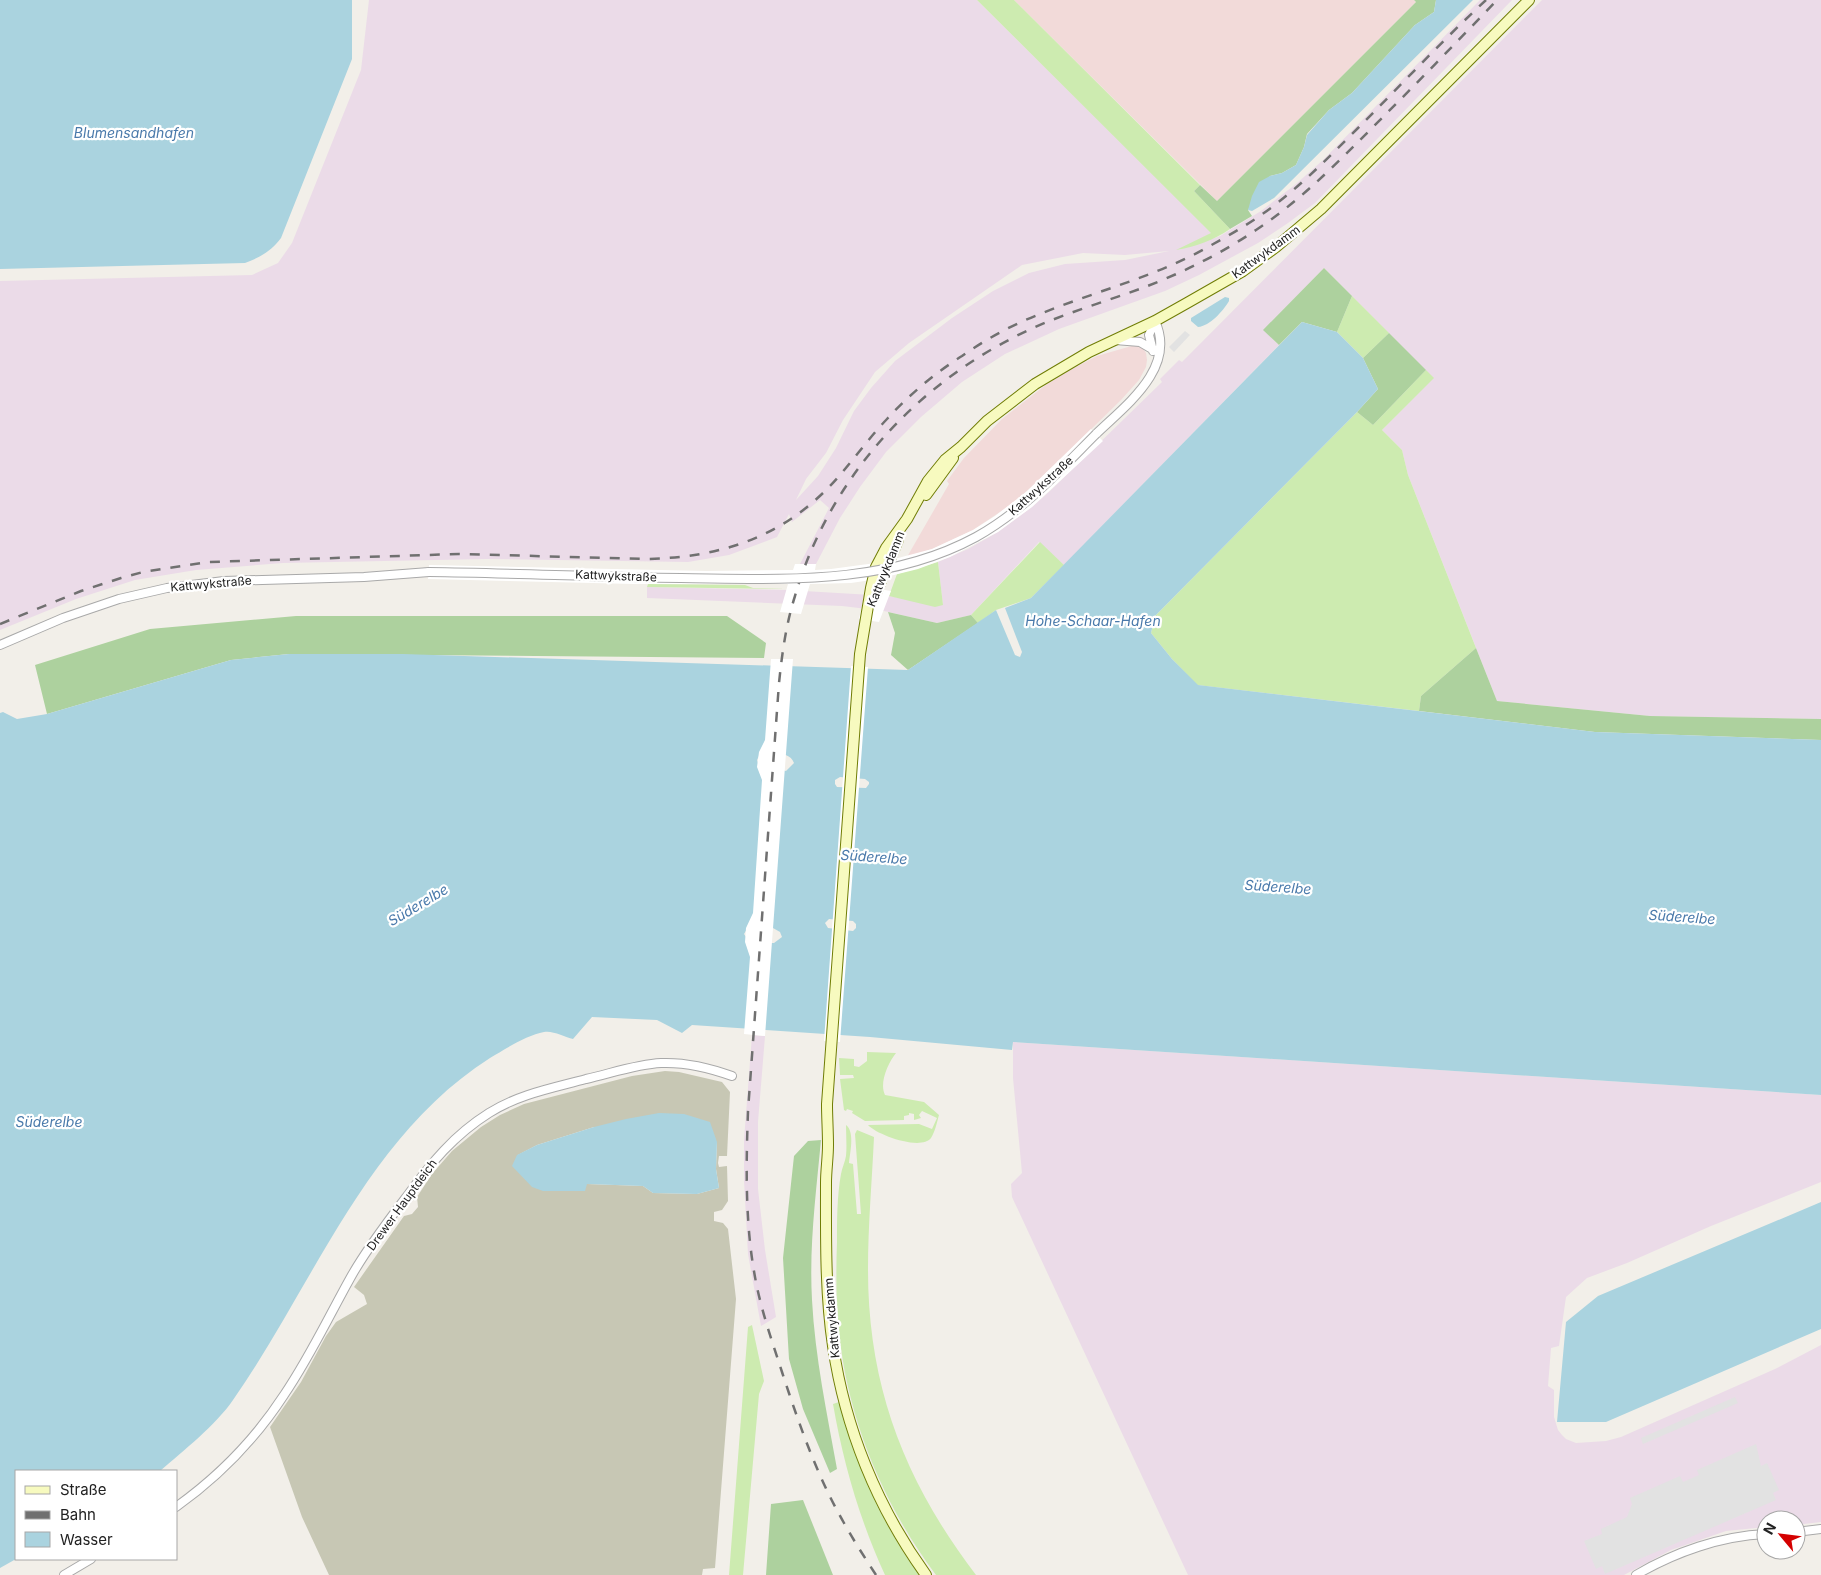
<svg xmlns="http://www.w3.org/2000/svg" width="1821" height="1575" font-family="Inter,sans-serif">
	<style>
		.commercial { fill: #f2dad9 }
		.industrial { fill: #ebdbe8; fill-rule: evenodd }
		.construction { fill: #c7c7b4; fill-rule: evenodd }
		.grass { fill: #cdebb0 }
		.forest { fill: #add19e }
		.parking { fill: #e2e2e2 }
		.water { fill: #aad3df; fill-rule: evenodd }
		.pier { fill: #fff }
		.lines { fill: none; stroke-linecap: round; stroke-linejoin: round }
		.street-casing { stroke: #a9a9a9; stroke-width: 10 }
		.secondary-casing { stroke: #707d05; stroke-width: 12 }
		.street { stroke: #fff; stroke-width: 8 }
		.secondary { stroke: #f7fabf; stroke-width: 10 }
		.rail { stroke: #707070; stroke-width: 2.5; stroke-dasharray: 10 10; stroke-linecap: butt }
		.street-bridge-casing { stroke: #a9a9a9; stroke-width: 10; stroke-linecap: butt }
		.street-bridge { stroke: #fff; stroke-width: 8 }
		.labels { text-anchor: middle; stroke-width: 4.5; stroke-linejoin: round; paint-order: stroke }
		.street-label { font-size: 12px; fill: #222; stroke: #fff }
		.water-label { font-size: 14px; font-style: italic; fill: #4a7aab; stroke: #fff }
	</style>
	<rect width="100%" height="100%" fill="#f2efe9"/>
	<path class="commercial" d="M 1014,0 L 1414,0 L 1416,2 L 1217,201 Z
		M 1135,345 L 1142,347 L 1146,353 L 1147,360 L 1146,367 L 1139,380 L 1121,400 L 1036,483 L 1012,504 L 973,530 L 932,549 L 907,557 L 949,484 L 947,481 L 964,458 L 1002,419 L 1047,384 L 1072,369 L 1097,356 Z"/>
	<path class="industrial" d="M 369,0 L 977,0 L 1212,233 L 1178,250 L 1220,236 L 1261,211 L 1296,184 L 1323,160 L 1480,0 L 1512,0 L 1315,203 L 1288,223 L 1258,243 L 1199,275 L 1165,291 L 1059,329 L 1005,354 L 962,382 L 921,417 L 886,452 L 860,487 L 840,518 L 816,564 L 800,564 L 829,508 L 820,500 L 792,522 L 789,514 L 777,537 L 729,555 L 688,562 L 486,559 L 283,563 L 196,570 L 135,580 L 76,599 L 0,630 L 0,281 L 252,275 L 278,263 L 292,243 L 361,70 ZM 1169,251 L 1125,260 L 1065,264 L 1029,273 L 993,291 L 952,318 L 895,361 L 871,388 L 854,411 L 836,448 L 818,476 L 796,500 L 806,479 L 826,453 L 843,420 L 875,372 L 909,343 L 1022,265 L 1083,253 L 1125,255 Z
		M 1542,0 L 1821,0 L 1821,719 L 1650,716 L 1497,701 L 1408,475 L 1402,450 L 1382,430 L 1433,378 L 1324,268 L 1264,330 L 1279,345 L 1064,565 L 1039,542 L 971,615 L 937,623 L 884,611 L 842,606 L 647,598 L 647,587 L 787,590 L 889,596 L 943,605 L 938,562 L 968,549 L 998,532 L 1032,507 L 1050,491 L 1162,382 L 1160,379 L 1179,360 L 1182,362 Z
		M 752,1035 L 765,1036 L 758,1122 L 758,1189 L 765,1250 L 776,1317 L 761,1326 L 748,1254 L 744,1180 L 744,1140 Z
		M 1013,1042 L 1821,1095 L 1821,1182 L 1711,1226 L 1627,1263 L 1587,1278 L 1566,1297 L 1559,1346 L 1551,1348 L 1548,1386 L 1554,1390 L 1554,1417 L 1558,1430 L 1562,1435 L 1566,1439 L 1576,1443 L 1606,1441 L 1621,1437 L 1775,1369 L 1821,1345 L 1821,1522 L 1796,1525 L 1796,1520 L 1766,1520 L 1766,1527 L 1726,1531 L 1671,1550 L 1624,1575 L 1188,1575 L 1012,1197 L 1011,1184 L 1022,1173 L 1013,1078 Z"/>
	<path class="construction" d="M 665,1071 L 679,1072 L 722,1082 L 730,1092 L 727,1156 L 719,1156 L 718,1163 L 719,1167 L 727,1166 L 728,1201 L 722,1210 L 714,1212 L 714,1221 L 723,1223 L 728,1229 L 736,1299 L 715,1568 L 703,1569 L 702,1575 L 329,1575 L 302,1517 L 270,1427 L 301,1382 L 326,1336 L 336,1322 L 367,1304 L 364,1295 L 354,1287 L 404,1216 L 412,1214 L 418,1207 L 417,1197 L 432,1174 L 452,1151 L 481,1127 L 500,1115 L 524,1104 L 632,1076 ZM 594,1127 L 717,1142 L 716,1169 L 719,1188 L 697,1194 L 653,1193 L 643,1186 L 587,1184 L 518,1155 L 537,1145 Z"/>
	<path class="grass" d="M 977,0 L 1014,0 L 1200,185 L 1194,191 L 1230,229 C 1214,240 1195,247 1176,250 L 1211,233 Z
		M 1352,296 L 1389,333 L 1363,358 L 1337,332 Z
		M 1426,370 L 1434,378 L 1382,430 L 1402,450 L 1408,475 L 1476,648 L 1421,696 L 1419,711 L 1197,685 L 1172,659 L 1151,633 L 1155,616 L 1357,412 L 1373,425 Z
		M 1040,542 L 1064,565 L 1031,598 L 996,610 L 978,623 L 971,615 Z
		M 938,562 L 943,605 L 935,607 L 889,596 L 897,574 Z
		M 648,584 L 745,585 L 753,588 L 787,589 L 647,587 Z
		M 867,1052 L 896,1053 C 888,1063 879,1083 885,1095 L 924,1102 L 939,1115 C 937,1122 935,1132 931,1138 C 921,1151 877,1135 868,1125 L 919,1124 L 932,1129 L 937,1118 L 922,1111 L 919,1115 L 921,1118 L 914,1120 L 914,1114 L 909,1113 L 909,1115 L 904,1116 L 904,1120 L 865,1121 L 852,1113 L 853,1111 L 847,1109 L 846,1111 L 844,1110 L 840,1079 L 854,1078 L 853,1075 L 840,1075 L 839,1058 L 854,1059 L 854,1066 L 859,1067 L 867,1061 Z
		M 846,1125 C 855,1132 850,1152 849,1163 L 853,1164 L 857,1214 L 861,1214 L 855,1134 L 857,1130 L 874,1137 C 872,1181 868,1225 868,1270 C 868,1387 905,1482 976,1575 L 936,1575 C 881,1502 844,1410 838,1319 C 836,1293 836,1268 837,1242 C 837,1220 837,1196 841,1174 C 842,1168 845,1162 846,1156 C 847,1146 846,1135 846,1125 Z
		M 752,1325 L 764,1381 L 759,1394 L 743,1575 L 729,1575 L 748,1327 Z
		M 839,1402 C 856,1464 881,1523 919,1575 L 885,1575 C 860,1521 843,1462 833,1404 Z"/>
	<path class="forest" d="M 1414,0 L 1436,0 L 1434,12 L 1415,25 L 1352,93 L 1329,110 L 1307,134 L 1304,147 L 1296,165 L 1282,173 L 1270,176 L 1248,210 L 1252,216 L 1230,229 L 1194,191 L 1200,185 L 1217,201 L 1416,2 Z
		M 1324,268 L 1352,296 L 1337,332 L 1302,322 L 1279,345 L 1263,330 Z
		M 1389,333 L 1426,370 L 1373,425 L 1357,412 L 1378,389 L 1363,358 Z
		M 888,612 L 937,623 L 971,615 L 978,623 L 908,670 L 891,655 L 895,633 Z
		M 296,616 L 727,616 L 766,643 L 764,658 L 289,654 L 231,660 L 47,714 L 35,665 L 150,629 Z
		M 1476,648 L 1497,701 L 1650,716 L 1821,719 L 1821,740 L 1595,732 L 1419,711 L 1421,696 Z
		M 821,1140 C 816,1193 809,1247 812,1300 C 815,1357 827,1413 837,1469 L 830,1473 L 803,1409 L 789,1359 L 783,1258 L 794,1156 L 808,1141 Z
		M 803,1500 L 833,1575 L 766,1575 L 771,1504 Z"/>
	<path class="parking" d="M 1185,331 L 1190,335 L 1174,352 L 1169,347 Z
		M 1735,1397 L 1738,1403 L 1643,1444 L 1641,1438 Z
		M 1756,1444 L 1761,1466 L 1767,1463 L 1779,1490 L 1773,1493 L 1776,1500 L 1605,1574 L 1602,1566 L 1596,1569 L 1584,1541 L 1602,1534 L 1601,1529 L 1627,1517 L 1632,1504 L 1630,1498 L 1680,1476 L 1683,1482 L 1699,1475 L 1697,1470 Z"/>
	<path class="water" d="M 0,0 L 352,0 L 352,59 L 281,238 C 271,251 261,257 245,263 L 0,269 Z
		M 1436,0 L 1473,0 L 1274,198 L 1252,211 L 1248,210 L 1252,196 L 1259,182 L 1270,176 L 1282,173 L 1296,165 L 1304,147 L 1307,135 L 1329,110 L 1352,93 L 1415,25 L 1434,12 Z
		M 1225,297 L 1229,298 L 1229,301 C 1223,311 1210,326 1198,327 L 1191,321 L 1191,318 Z
		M 1302,322 L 1337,332 L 1363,358 L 1378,389 L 1357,412 L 1155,616 L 1151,633 L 1172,659 L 1198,685 L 1595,732 L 1821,740 L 1821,1095 L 1013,1042 L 1012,1050 L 870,1037 L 692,1025 L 682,1033 L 657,1020 L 592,1017 L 573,1039 C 565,1037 552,1030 544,1032 C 527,1035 505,1049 490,1058 C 366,1137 314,1284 233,1400 C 216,1425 183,1451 160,1471 L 16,1471 L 16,1559 L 0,1568 L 0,713 L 3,712 L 17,719 L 47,714 L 231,660 L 289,654 L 403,654 L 908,670 L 996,610 L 1015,655 L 1020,657 L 1022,652 L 1005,608 L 1031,598 ZM 766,754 C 776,754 790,752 794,763 L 786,771 L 758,763 L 757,760 L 759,756 ZM 840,777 L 865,779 L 869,782 L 869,784 L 866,788 L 837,787 L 835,784 L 835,780 ZM 829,919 L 853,921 L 856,924 L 856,928 L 853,931 L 828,928 L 825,923 ZM 773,928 L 780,932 L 782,937 L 774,943 C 764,942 749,944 744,934 L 747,929 Z
		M 659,1113 L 684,1114 L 710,1122 L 717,1142 L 716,1169 L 719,1188 L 697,1194 L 653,1193 L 643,1186 L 587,1184 L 585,1191 L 543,1191 L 532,1187 L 512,1166 L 517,1155 L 537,1145 L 594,1127 L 626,1119 Z
		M 1821,1202 L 1821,1329 L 1606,1422 L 1557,1422 L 1566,1322 L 1598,1296 Z"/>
	<path class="pier" d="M 1091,429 L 1103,441 L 1032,507 L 998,532 L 950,557 L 918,569 L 878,579 L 851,583 L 810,584 L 801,614 L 780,612 L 788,584 L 634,584 L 428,579 L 429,565 L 707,571 L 793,570 L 795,564 L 816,564 L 815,570 L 831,569 L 883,562 L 932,549 L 973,530 L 995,516 L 1026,492 Z
		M 866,587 L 891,591 L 879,622 L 859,619 Z
		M 771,659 L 793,659 L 765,1036 L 744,1034 L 750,957 L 745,942 L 746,928 L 753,913 L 762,780 L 757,767 L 759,752 L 765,740 Z
		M 851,666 L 868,667 L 840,1042 L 824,1041 Z"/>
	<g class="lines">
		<defs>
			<path id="street" d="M 1115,340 L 1140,342 L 1152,349
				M 1153,351 L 1149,335 L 1155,321
				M 1096,434 C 1126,405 1177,368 1155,321
				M 0,645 L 63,618 L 119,599 L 167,588 L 224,581 L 364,577 L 429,572
				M 176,1507 C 218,1477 256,1438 284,1395 C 310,1357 330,1314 352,1275 C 368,1247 388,1221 407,1196 C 431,1163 454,1135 489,1113 C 519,1094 553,1088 586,1079 C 609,1074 637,1064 661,1063 C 685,1062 710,1068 732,1076
				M 1796,1532 L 1821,1529
				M 64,1575 L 91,1559
				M 1636,1575 C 1675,1552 1721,1536 1766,1534"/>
			<path id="secondary" d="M 926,495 L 953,458
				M 874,598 L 898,540
				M 926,1575 C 877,1507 845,1428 833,1346 C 825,1292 826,1236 826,1183 C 826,1170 828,1158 828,1145 C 828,1131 827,1117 827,1104 L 860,654 L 871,588 L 876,567 L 886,548 L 907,519 L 928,481 L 945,460 L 961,447 L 987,421 L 1035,384 L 1089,352 L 1155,321 L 1187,303 L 1243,271 L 1276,247 L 1321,209 L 1529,0"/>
		</defs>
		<use href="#street" class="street-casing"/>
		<use href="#secondary" class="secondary-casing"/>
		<use href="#street" class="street"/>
		<use href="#secondary" class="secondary"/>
		<path class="rail" d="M 0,624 L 81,591 L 121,578 L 143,572 L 209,562 L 459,554 L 648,559 C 719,557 779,539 830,486 C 850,465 867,440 887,419 C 909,395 935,373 962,356 C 986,339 1012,325 1040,314 C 1096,291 1155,277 1208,247 C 1226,237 1244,227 1261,215 C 1297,190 1327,159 1358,128 C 1400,86 1442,41 1486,0
			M 876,1575 C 865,1558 854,1541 844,1523 C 817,1476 799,1424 782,1372 C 772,1341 761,1310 755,1277 C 745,1223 746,1166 748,1111 L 779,683 C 782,654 786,624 795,596 C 831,471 928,371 1047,322 C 1079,309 1113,299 1145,287 C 1184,272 1222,253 1256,230 C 1300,201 1336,164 1373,127 C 1415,85 1456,43 1497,0"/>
		<defs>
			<path id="street-bridge" d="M 429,572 C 513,573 597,577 681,578 C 781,579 886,586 976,537 C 1023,511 1059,471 1096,434"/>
		</defs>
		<use href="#street-bridge" class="street-bridge-casing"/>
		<use href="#street-bridge" class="street-bridge"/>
	</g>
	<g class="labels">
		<g class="street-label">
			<text transform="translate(1266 252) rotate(-36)" y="4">Kattwykdamm</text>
			<text transform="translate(1041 486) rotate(-42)" y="4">Kattwykstraße</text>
			<text transform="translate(886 569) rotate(-68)" y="4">Kattwykdamm</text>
			<text transform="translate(616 576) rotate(2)" y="4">Kattwykstraße</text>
			<text transform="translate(211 584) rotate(-5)" y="4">Kattwykstraße</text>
			<text transform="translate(402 1205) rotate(-54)" y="4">Drewer Hauptdeich</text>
			<text transform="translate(832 1318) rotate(-95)" y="4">Kattwykdamm</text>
		</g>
		<g class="water-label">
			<text x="134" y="138">Blumensandhafen</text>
			<text x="1093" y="626">Hohe-Schaar-Hafen</text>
			<text transform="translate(874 857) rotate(4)" y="5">Süderelbe</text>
			<text transform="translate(1278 887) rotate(4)" y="5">Süderelbe</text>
			<text transform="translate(418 905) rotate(-31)" y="5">Süderelbe</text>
			<text transform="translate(1682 917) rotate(4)" y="5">Süderelbe</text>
			<text x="49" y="1127">Süderelbe</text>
		</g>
	</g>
	<rect x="15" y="1470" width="162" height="90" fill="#ffffff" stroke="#a7a7a7"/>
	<rect x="25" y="1486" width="25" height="8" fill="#f7fabf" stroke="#a7a7a7"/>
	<text x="60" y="1495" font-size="15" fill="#222222">Straße</text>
	<rect x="25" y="1511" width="25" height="8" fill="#707070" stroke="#a7a7a7"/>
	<text x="60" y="1520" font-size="15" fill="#222222">Bahn</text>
	<rect x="25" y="1532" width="25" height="15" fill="#aad3df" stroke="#a7a7a7"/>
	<text x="60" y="1545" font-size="15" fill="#222222">Wasser</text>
	<g transform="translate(1781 1535) rotate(299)"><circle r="24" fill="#ffffff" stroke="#a7a7a7"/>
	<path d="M0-4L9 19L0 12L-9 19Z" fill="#d40000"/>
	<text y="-8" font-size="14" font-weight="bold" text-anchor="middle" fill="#222222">N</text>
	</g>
</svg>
